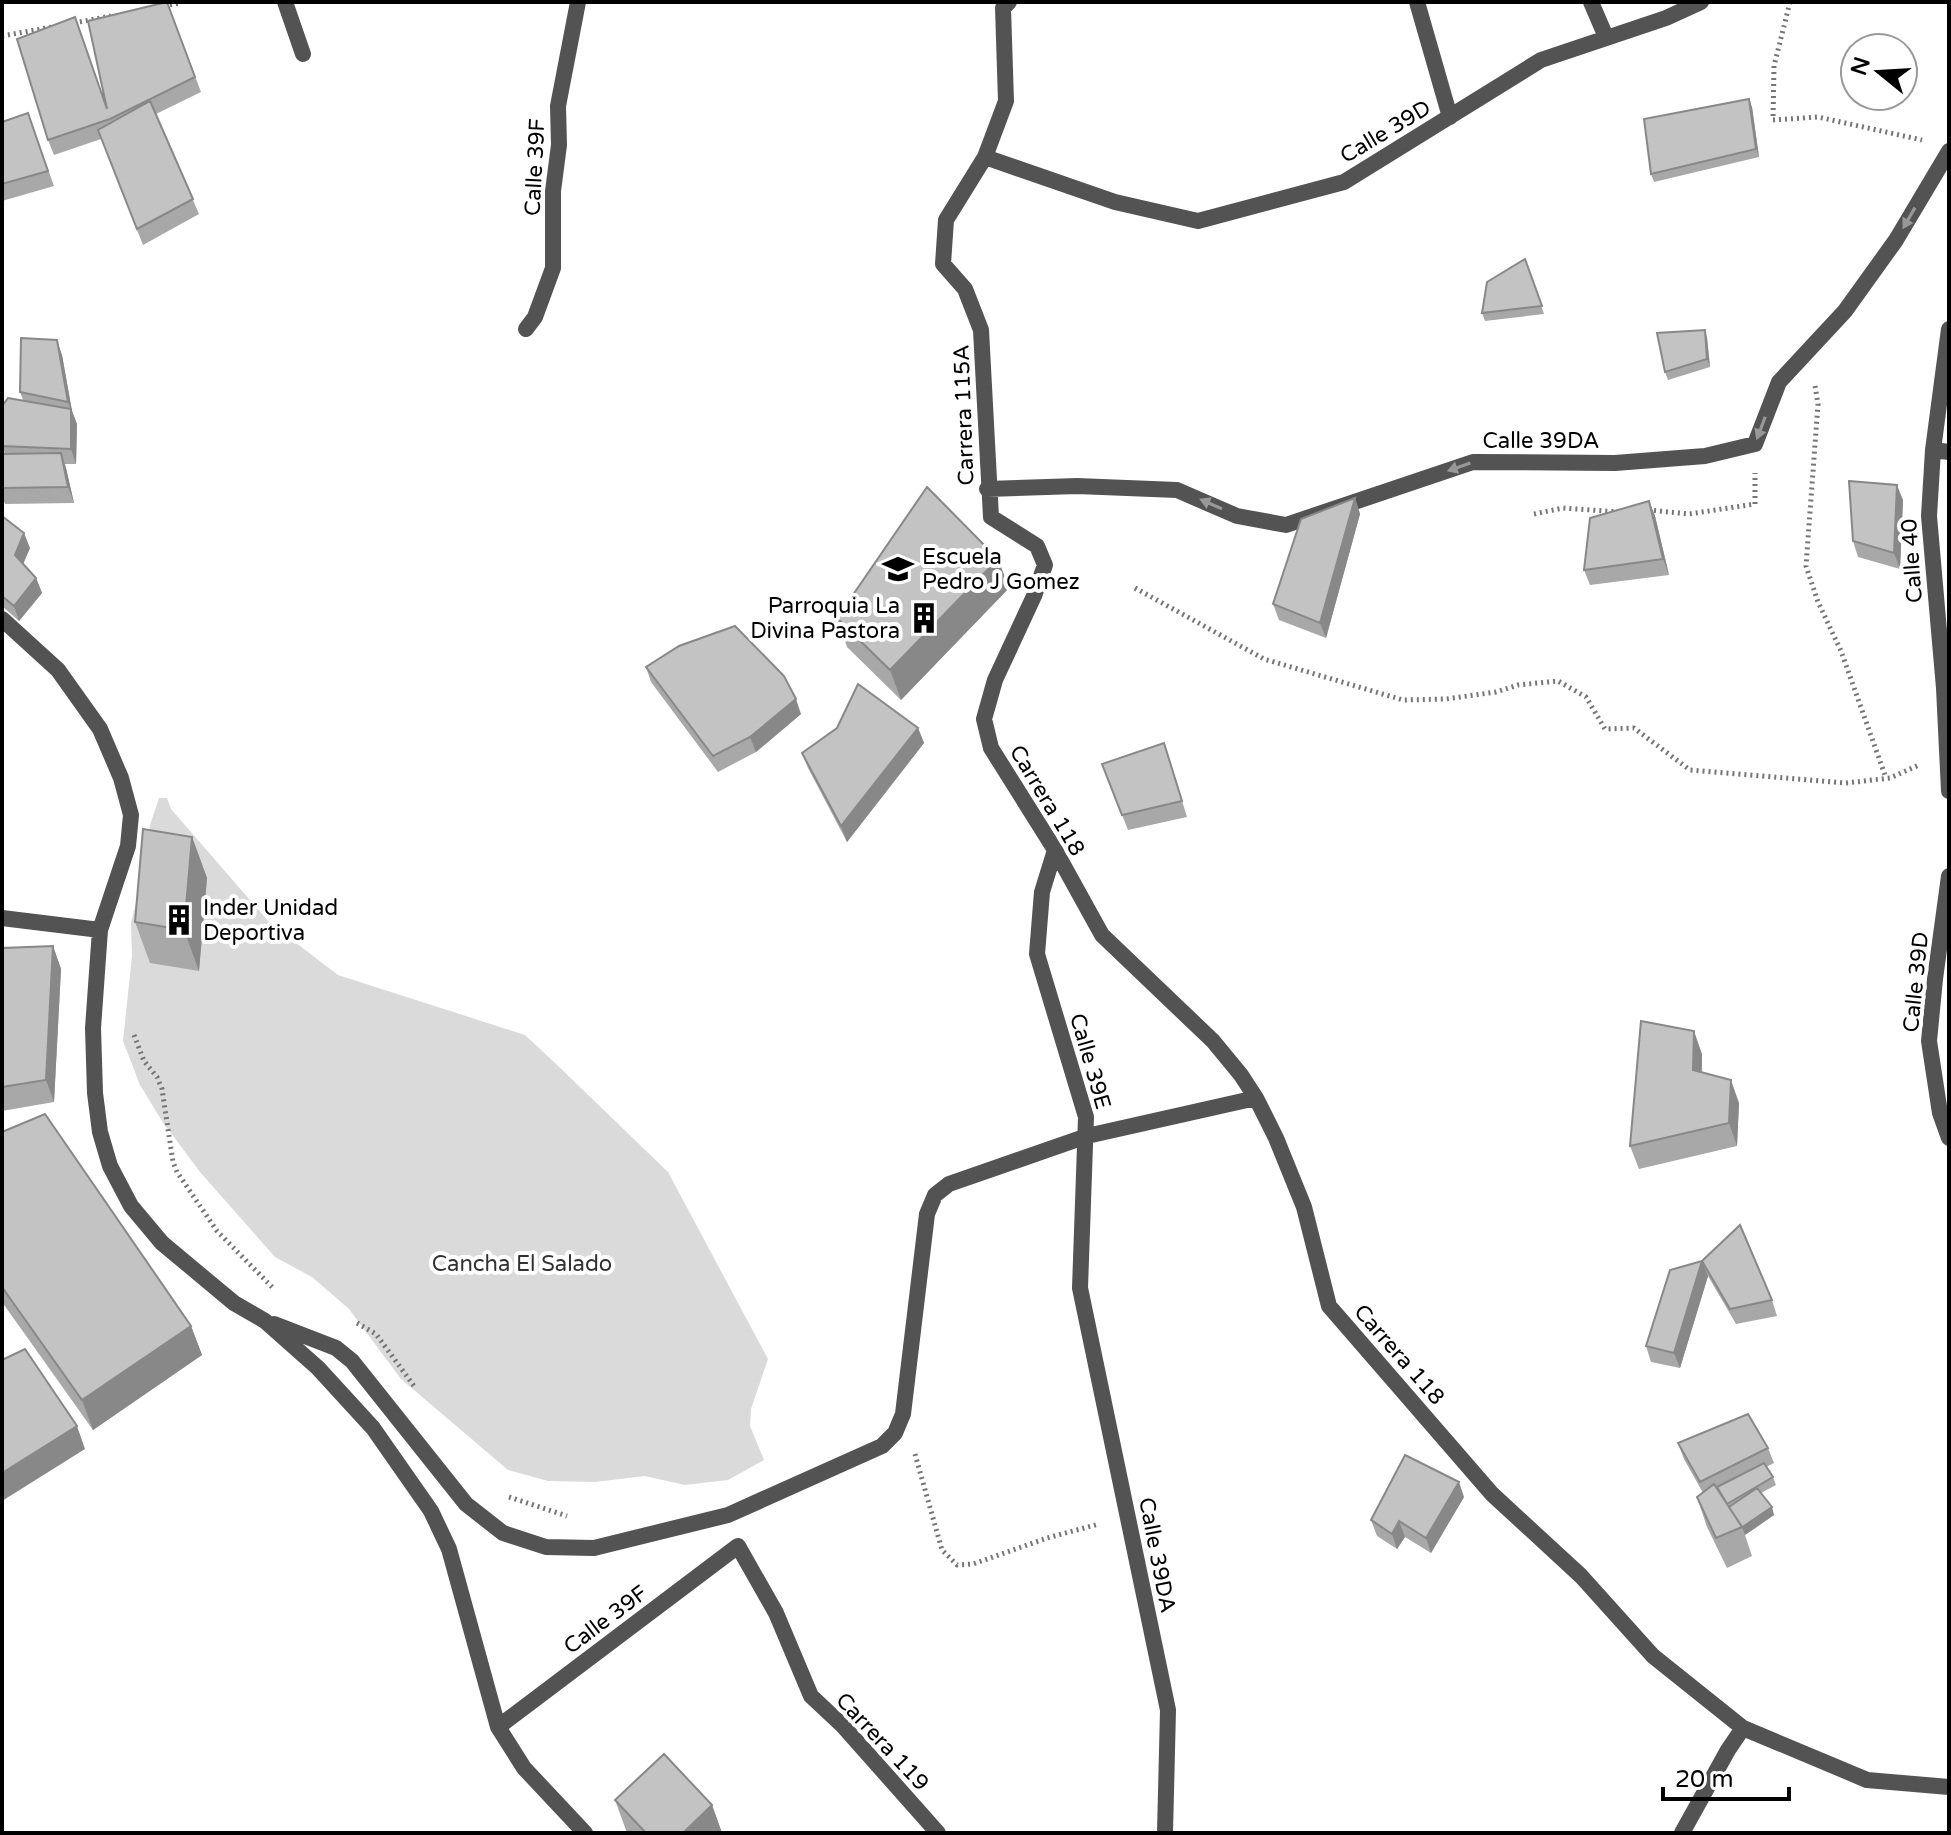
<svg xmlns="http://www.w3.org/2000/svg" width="1951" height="1835" font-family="'Varela Round',sans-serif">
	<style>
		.green { fill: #dadada }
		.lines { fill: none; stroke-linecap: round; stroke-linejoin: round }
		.path { stroke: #757575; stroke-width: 5; stroke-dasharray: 2 4; stroke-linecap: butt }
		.street { stroke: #535353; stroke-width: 16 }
		.wall { fill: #a8a8a8 }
		.shaded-wall { fill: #888 }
		.building { fill: #c3c3c3; stroke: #888; stroke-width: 2 }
		.oneway { fill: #989898 }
		.labels { text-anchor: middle; stroke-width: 8; stroke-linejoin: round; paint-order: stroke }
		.street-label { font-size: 22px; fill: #000; stroke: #fff }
		.poi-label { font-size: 22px; fill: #000; stroke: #fff; text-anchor: start }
		.park-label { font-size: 22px; fill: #313131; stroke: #fff }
	</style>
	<rect width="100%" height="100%" fill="#fff"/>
	<path class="green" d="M 159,798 L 167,798 L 171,809 L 270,923 L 338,975 L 525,1035 L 553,1061 L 668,1172 L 768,1359 L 751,1409 L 750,1426 L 764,1460 L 728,1480 L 685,1485 L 645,1476 L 595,1482 L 548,1481 L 508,1470 L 401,1379 L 349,1309 L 312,1277 L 275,1257 L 200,1172 L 162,1121 L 140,1085 L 123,1041 L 132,956 L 131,923 L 144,871 L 150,825 Z"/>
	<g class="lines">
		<path class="path" d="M 1790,2 L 1774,66 L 1773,120 L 1818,117 L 1922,140
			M 164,6 L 180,3
			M 74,23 L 111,16
			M 2,36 L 52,27
			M 1815,386 L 1818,404 L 1806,566 L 1818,602 L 1841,651 L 1886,778
			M 1648,510 L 1689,514 L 1755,504 L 1755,473
			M 1534,514 L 1563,508 L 1619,512
			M 1135,588 L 1264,659 L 1403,700 L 1446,699 L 1496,692 L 1518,685 L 1558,681 L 1586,697 L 1605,729 L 1634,728 L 1690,770 L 1846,783 L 1890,778 L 1919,765
			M 134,1035 L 144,1061 L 157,1077 L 162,1089 L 173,1162 L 177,1172 L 217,1231 L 274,1289
			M 357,1323 L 376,1334 L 414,1386
			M 915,1454 L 942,1550 L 957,1565 L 973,1564 L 1047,1538 L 1099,1524
			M 509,1497 L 567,1516"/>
		<path class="street" d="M 285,2 L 303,54
			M 1009,2 L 1003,8 L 1006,101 L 985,157 L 946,220 L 943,264 L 965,289 L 981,330 L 991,517 L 1037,546 L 1045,565 L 1034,596 L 995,680 L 984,719 L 991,748 L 1055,850 L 1102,935 L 1213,1041 L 1241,1075 L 1256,1098 L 1276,1138 L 1304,1207 L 1329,1306 L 1492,1494 L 1581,1576 L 1653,1656 L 1743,1728 L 1867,1780 L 1949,1787
			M 1417,2 L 1450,117
			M 1591,2 L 1606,37
			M 985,157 L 1115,202 L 1198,221 L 1344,182 L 1541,60 L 1666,18 L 1701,2
			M 526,329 L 535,317 L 553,268 L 553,191 L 559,145 L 558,106 L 578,2
			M 1949,329 L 1933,450 L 1929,516 L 1944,688 L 1949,791
			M 1933,450 L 1949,452
			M 987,489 L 1077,486 L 1177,490 L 1237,516 L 1286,525 L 1473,462 L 1615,463 L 1705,456 L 1755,444 L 1779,382 L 1845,311 L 1896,240 L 1949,151
			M 2,619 L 58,670 L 100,729 L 121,778 L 131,815 L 128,846 L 100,930 L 93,1028 L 95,1093 L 100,1132 L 110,1166 L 131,1206 L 162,1243 L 234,1303 L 265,1321 L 318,1368 L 373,1428 L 431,1511 L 449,1549 L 498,1727 L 524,1768 L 585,1833
			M 1055,850 L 1042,892 L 1037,954 L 1086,1117 L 1080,1288 L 1168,1710 L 1165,1833
			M 1949,876 L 1935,979 L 1929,1041 L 1940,1113 L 1949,1138
			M 2,918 L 100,930
			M 274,1324 L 336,1348 L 352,1361 L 466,1504 L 503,1533 L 546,1547 L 594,1548 L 728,1515 L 882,1446 L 895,1433 L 903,1414 L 927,1214 L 935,1195 L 949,1184 L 1087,1136 L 1256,1098
			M 498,1727 L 738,1546 L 776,1613 L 811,1696 L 843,1726 L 938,1833
			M 1682,1833 L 1728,1750 L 1743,1728"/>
	</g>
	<path class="wall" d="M 167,2 L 201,92 L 156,114 L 199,214 L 143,245 L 101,139 L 54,155 L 48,140 L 106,107 Z
		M 1752,107 L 1759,157 L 1654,182 L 1651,174 Z
		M 28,113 L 54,186 L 2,201 L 2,122 Z
		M 1525,259 L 1544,314 L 1485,321 L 1482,313 Z
		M 1707,338 L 1710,367 L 1668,380 L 1665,372 Z
		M 62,355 L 72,411 L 77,424 L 76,464 L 65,464 L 74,503 L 5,504 L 2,496 L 2,454 L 5,454 L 2,444 L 23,400 L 20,392 Z
		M 1355,498 L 1360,514 L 1326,638 L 1279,620 L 1273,604 Z
		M 1903,500 L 1900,569 L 1858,557 L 1853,541 Z
		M 1649,501 L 1655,516 L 1669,575 L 1590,585 L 1584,570 Z
		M 2,516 L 30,548 L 23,564 L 36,578 L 42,593 L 19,621 L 2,606 Z
		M 998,559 L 1009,588 L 901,700 L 847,647 L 837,618 Z
		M 646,667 L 801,714 L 756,752 L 718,772 L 651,682 Z
		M 918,728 L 924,743 L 847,842 L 808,768 L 802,753 Z
		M 1169,758 L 1187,817 L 1128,830 L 1102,764 Z
		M 192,837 L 207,878 L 199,971 L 150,963 L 135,922 Z
		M 53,946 L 61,969 L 54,1102 L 2,1111 L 2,948 Z
		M 1702,1054 L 1702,1072 L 1739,1103 L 1737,1146 L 1639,1169 L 1630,1146 Z
		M 2,1132 L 191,1326 L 202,1355 L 93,1430 L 2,1302 Z
		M 1702,1261 L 1772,1300 L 1777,1316 L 1736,1324 L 1708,1276 L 1680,1368 L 1651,1362 L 1646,1346 Z
		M 1678,1443 L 1768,1448 L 1774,1463 L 1766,1467 L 1773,1477 L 1776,1485 L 1761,1493 L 1774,1515 L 1745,1535 L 1752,1556 L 1727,1568 L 1707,1527 L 1697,1497 L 1703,1493 L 1684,1459 Z
		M 1464,1497 L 1431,1553 L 1405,1537 L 1397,1549 L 1377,1536 L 1371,1520 Z
		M 615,1800 L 712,1805 L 722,1833 L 627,1833 Z"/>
	<path class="shaded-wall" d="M 1749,99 L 1752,107 L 1759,157 L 1756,149 Z
		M 1705,330 L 1707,338 L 1710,367 L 1707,359 Z
		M 57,340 L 62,355 L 72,411 L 77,424 L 76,464 L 71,449 L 71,411 L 68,402 Z
		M 61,453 L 66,468 L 74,503 L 68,487 Z
		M 1897,485 L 1903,500 L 1900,569 L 1894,553 Z
		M 1355,498 L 1360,514 L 1326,638 L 1320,623 Z
		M 1649,501 L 1655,516 L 1669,575 L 1663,559 Z
		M 24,533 L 30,548 L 20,571 L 15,555 Z
		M 998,559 L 1009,588 L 901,700 L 890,670 Z
		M 36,578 L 42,593 L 19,621 L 14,606 Z
		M 796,699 L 801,714 L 756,752 L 750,737 Z
		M 918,728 L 924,743 L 847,842 L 841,826 Z
		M 192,837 L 207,878 L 199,971 L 184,930 Z
		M 53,946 L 61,969 L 54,1102 L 46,1080 Z
		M 1694,1031 L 1702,1054 L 1701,1093 L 1693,1070 Z
		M 1731,1080 L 1739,1103 L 1737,1146 L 1729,1123 Z
		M 1702,1261 L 1708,1276 L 1680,1368 L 1674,1353 Z
		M 191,1326 L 202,1355 L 93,1430 L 82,1400 Z
		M 77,1426 L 85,1449 L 2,1501 L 2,1473 Z
		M 1459,1482 L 1464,1497 L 1431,1553 L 1426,1538 Z
		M 1772,1507 L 1774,1515 L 1745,1535 L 1742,1527 Z
		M 1399,1521 L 1405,1537 L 1397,1549 L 1392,1534 Z
		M 712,1805 L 722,1833 L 683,1833 Z"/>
	<path class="building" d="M 167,2 L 195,77 L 110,119 L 48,140 L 17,39 L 75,17 L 107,109 L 88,21 Z
		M 1749,99 L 1756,149 L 1651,174 L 1644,119 Z
		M 150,101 L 193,199 L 137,229 L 98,130 Z
		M 28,113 L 48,171 L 2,184 L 2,122 Z
		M 1525,259 L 1542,306 L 1482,313 L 1487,282 Z
		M 1705,330 L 1707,359 L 1665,372 L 1657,333 Z
		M 21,338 L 57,340 L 68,402 L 20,392 Z
		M 8,398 L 71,409 L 71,449 L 2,446 L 2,406 Z
		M 61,453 L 68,487 L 2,488 L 2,454 Z
		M 1849,481 L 1897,485 L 1894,553 L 1853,541 Z
		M 927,487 L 998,559 L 890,670 L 837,618 Z
		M 1355,498 L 1320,623 L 1273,604 L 1301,519 Z
		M 1649,501 L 1663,559 L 1584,570 L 1590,518 Z
		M 2,516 L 24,533 L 15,555 L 36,578 L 14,606 L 2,596 Z
		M 735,626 L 784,676 L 796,699 L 750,737 L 713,756 L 646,667 L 679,646 Z
		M 858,684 L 918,728 L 841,826 L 802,753 L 837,728 Z
		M 1164,743 L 1182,801 L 1122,815 L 1102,764 Z
		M 143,829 L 192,837 L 184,930 L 135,922 Z
		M 53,946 L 46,1080 L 2,1087 L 2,948 Z
		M 1641,1021 L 1694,1031 L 1693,1070 L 1731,1080 L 1729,1123 L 1630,1146 Z
		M 45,1114 L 191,1326 L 82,1400 L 2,1287 L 2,1132 Z
		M 1740,1225 L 1772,1300 L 1730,1309 L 1702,1261 Z
		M 1702,1261 L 1674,1353 L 1646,1346 L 1670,1270 Z
		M 25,1349 L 77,1426 L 2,1473 L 2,1360 Z
		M 1748,1414 L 1768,1448 L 1700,1482 L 1678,1443 Z
		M 1405,1455 L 1459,1482 L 1426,1538 L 1399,1521 L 1392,1534 L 1371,1520 Z
		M 1764,1463 L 1773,1477 L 1727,1504 L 1717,1487 Z
		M 1714,1484 L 1742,1527 L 1716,1538 L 1697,1497 Z
		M 1757,1488 L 1772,1507 L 1741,1528 L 1742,1527 L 1729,1507 Z
		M 664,1754 L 712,1805 L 683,1833 L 646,1833 L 615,1800 Z"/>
	<defs><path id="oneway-solid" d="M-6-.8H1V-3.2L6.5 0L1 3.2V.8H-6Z" transform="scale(2)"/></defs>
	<g class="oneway">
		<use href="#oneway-solid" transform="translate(1909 218) rotate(120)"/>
		<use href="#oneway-solid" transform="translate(1761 428) rotate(111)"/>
		<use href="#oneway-solid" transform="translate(1459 467) rotate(161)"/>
		<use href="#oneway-solid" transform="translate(1211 504) rotate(-156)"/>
	</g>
	<defs>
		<symbol id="school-bare" viewBox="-9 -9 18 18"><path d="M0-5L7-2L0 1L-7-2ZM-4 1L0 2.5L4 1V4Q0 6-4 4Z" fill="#000" stroke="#fff" stroke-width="2.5" paint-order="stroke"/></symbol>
		<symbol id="building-bare" viewBox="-9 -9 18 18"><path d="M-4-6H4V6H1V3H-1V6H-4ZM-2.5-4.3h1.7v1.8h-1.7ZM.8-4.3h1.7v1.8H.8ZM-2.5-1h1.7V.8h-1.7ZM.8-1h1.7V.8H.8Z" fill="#000" stroke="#fff" stroke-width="2.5" paint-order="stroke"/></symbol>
	</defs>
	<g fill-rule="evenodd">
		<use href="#school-bare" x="876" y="547" width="44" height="44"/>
		<use href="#building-bare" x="902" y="596" width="44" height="44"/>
		<use href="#building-bare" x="157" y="898" width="44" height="44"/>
	</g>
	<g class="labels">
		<g class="street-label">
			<text transform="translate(1385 131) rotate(-31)" y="8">Calle 39D</text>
			<text transform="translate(534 167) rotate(-87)" y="8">Calle 39F</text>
			<text transform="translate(963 415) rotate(-92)" y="8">Carrera 115A</text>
			<text x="1541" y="448">Calle 39DA</text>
			<text transform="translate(1911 561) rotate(-94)" y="8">Calle 40</text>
			<text transform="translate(1048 800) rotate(59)" y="8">Carrera 118</text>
			<text transform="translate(1915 982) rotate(-84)" y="8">Calle 39D</text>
			<text transform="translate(1091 1061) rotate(74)" y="8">Calle 39E</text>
			<text transform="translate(1400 1354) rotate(49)" y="8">Carrera 118</text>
			<text transform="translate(1158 1555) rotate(79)" y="8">Calle 39DA</text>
			<text transform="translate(605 1619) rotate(-37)" y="8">Calle 39F</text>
			<text transform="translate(883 1741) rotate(47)" y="8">Carrera 119</text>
		</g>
		<g class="poi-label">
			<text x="922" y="564">Escuela<tspan x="922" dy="25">Pedro J Gomez</tspan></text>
			<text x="900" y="613" text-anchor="end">Parroquia La<tspan x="900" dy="25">Divina Pastora</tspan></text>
			<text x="203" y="915">Inder Unidad<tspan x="203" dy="25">Deportiva</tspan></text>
		</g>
		<g class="park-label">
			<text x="522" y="1271">Cancha El Salado</text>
		</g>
	</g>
	<rect width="1951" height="1835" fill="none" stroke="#000000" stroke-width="8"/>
	<g transform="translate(1879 72) rotate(288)"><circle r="38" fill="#ffffff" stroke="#999999" stroke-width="2"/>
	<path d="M0-6L14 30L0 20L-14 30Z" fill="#000000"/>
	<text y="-12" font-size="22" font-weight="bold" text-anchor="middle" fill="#000000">N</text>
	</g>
	<path d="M1663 1787v12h126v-12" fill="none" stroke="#000000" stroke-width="4"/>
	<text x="1675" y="1787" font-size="24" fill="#000000" stroke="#ffffff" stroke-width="6" paint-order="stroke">20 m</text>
</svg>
